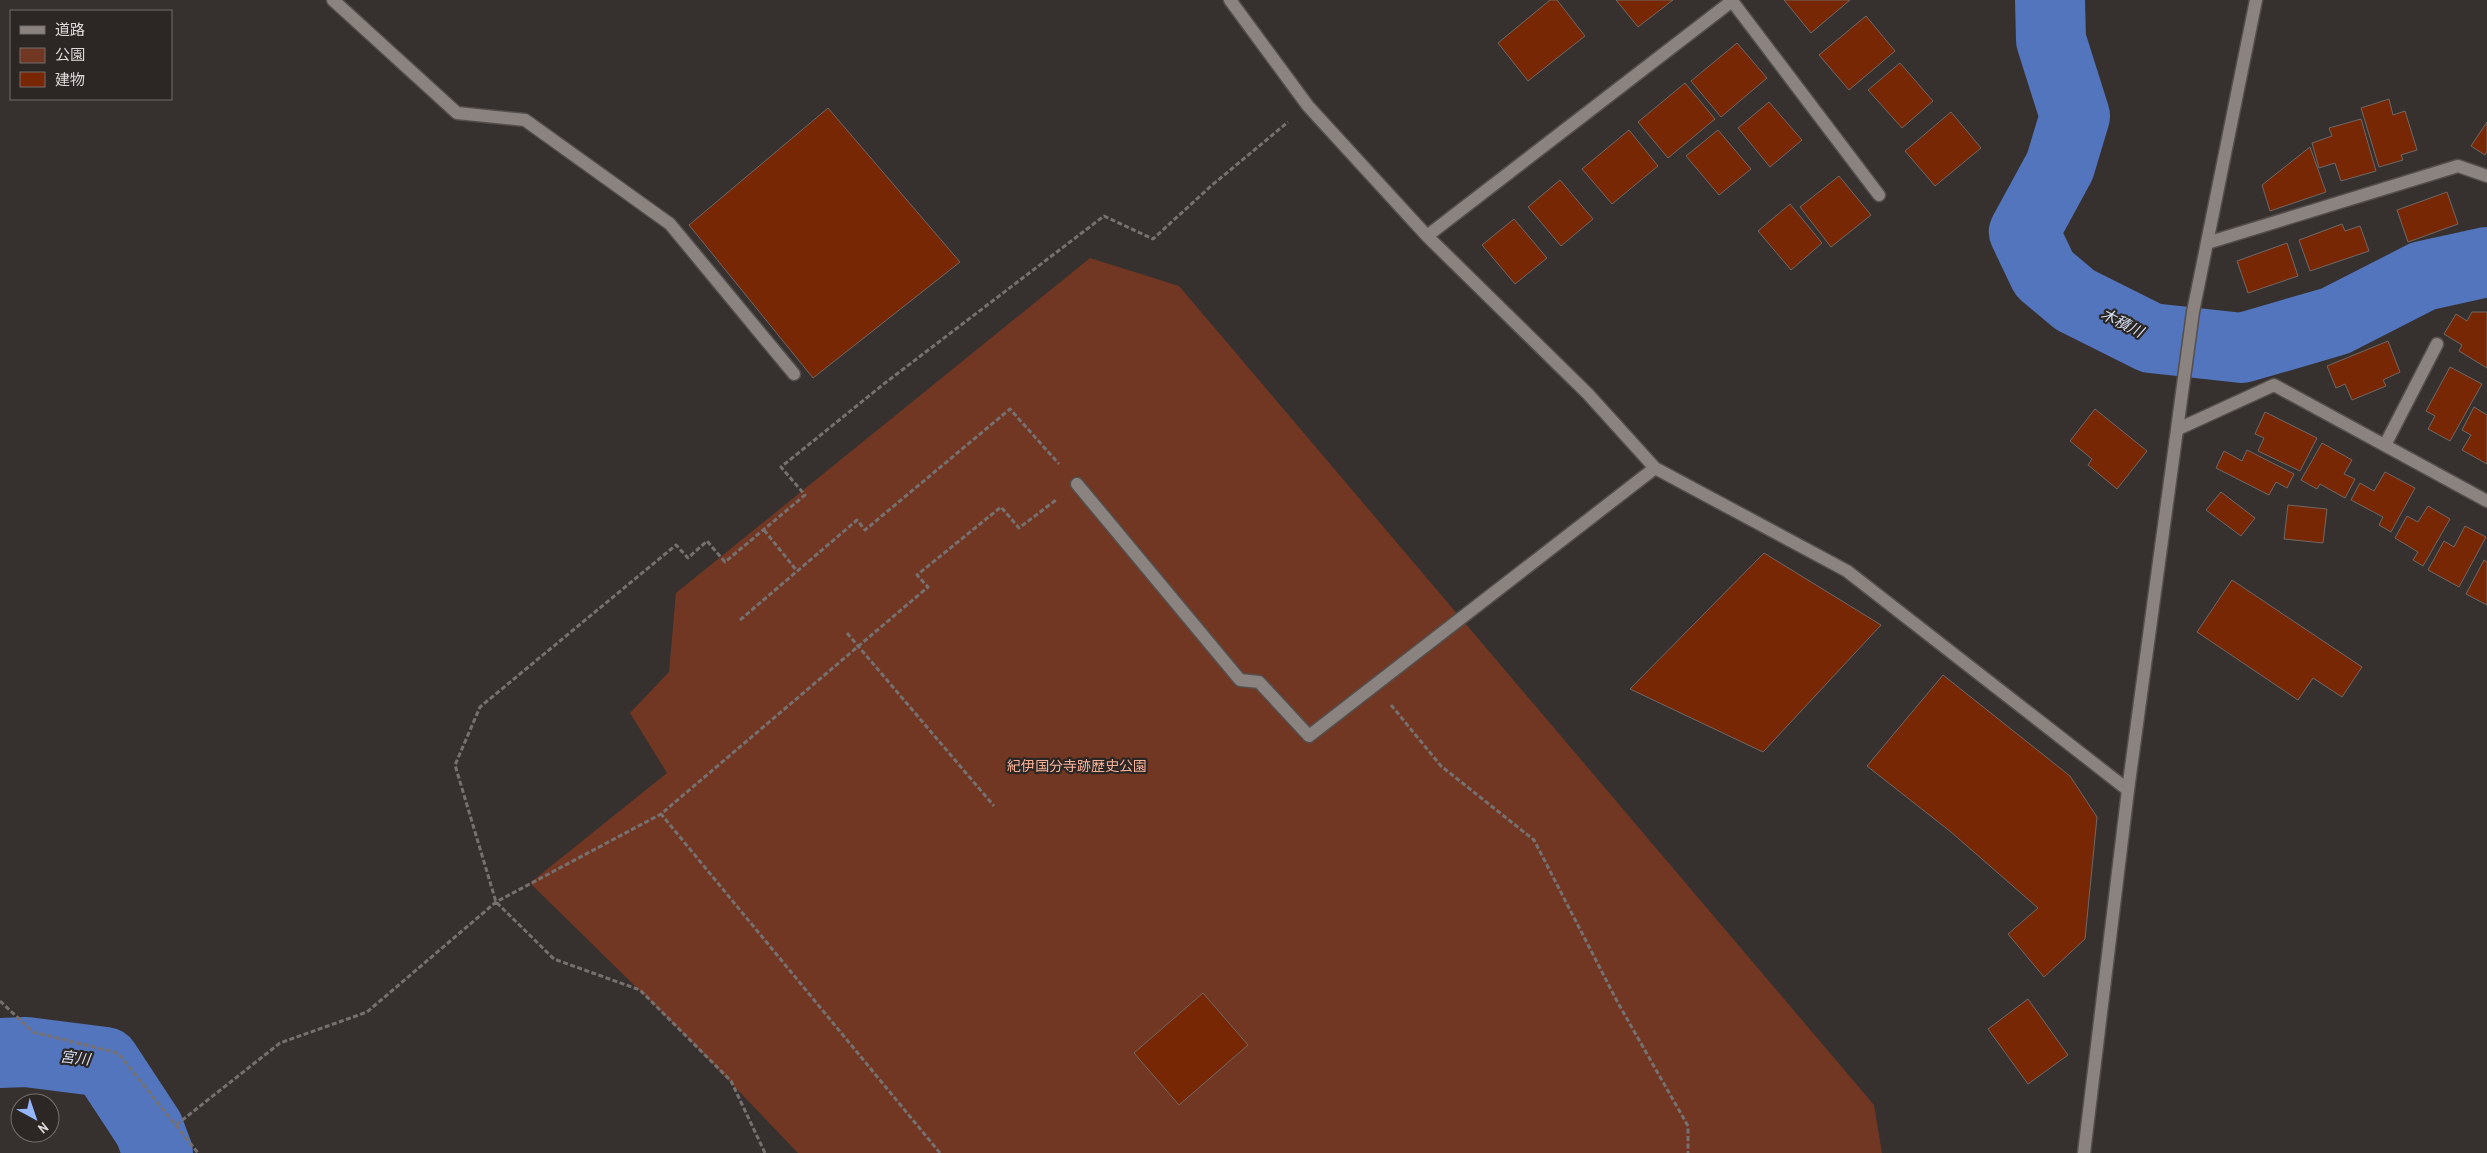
<svg xmlns="http://www.w3.org/2000/svg" width="2487" height="1153" font-family="'Archivo Narrow','Noto Sans JP',sans-serif">
	<style>
		.green { fill: #713723 }
		.lines { fill: none; stroke-linecap: round; stroke-linejoin: round }
		.river { stroke: #5375be; stroke-width: 70 }
		.building { fill: #782704; stroke: #6f6866 }
		.minor-casing { stroke: #544f4d; stroke-width: 15 }
		.tertiary-casing { stroke: #544f4d; stroke-width: 15 }
		.path { stroke: #767170; stroke-width: 3; stroke-dasharray: 5 2.5; stroke-linecap: butt }
		.minor { stroke: #8a8380; stroke-width: 12 }
		.tertiary { stroke: #8a8380; stroke-width: 12 }
		.labels { text-anchor: middle; stroke-width: 4.5; stroke-linejoin: round; paint-order: stroke }
		.park-label { font-size: 14px; fill: #f9b29a; stroke: #2c2725 }
		.water-label { font-size: 15px; font-style: italic; fill: #d3def2; stroke: #2c2725 }
	</style>
	<rect width="100%" height="100%" fill="#36312f"/>
	<path class="green" d="M 1090,258 L 1179,286 L 1874,1105 L 1882,1153 L 798,1153 L 687,1037 L 530,883 L 667,773 L 630,713 L 669,672 L 676,593 Z"/>
	<g class="lines">
		<path class="river" d="M 2050,0 L 2051,40 L 2075,116 L 2060,166 L 2024,232 L 2044,274 L 2075,300 L 2151,338 L 2242,348 L 2335,321 L 2423,276 L 2487,262
			M 0,1053 L 26,1052 L 105,1062 L 149,1129 L 158,1153"/>
	</g>
	<path class="building" d="M 1550,0 L 1557,0 L 1585,36 L 1528,81 L 1498,43 Z
		M 1616,0 L 1673,0 L 1638,27 Z
		M 1784,0 L 1850,0 L 1811,33 Z
		M 1866,16 L 1895,51 L 1849,90 L 1819,55 Z
		M 1737,43 L 1767,78 L 1721,117 L 1691,81 Z
		M 1900,63 L 1933,101 L 1902,128 L 1868,90 Z
		M 1685,83 L 1715,119 L 1668,158 L 1638,122 Z
		M 2389,99 L 2393,115 L 2405,111 L 2417,150 L 2401,155 L 2403,160 L 2379,167 L 2361,108 Z
		M 1769,102 L 1802,140 L 1770,167 L 1738,128 Z
		M 828,108 L 960,262 L 813,378 L 689,225 Z
		M 1951,112 L 1981,148 L 1935,186 L 1905,151 Z
		M 2361,119 L 2376,171 L 2341,181 L 2335,163 L 2319,168 L 2312,143 L 2332,136 L 2329,128 Z
		M 2487,122 L 2487,151 L 2485,155 L 2471,146 Z
		M 1629,130 L 1658,166 L 1612,204 L 1582,169 Z
		M 1718,130 L 1751,169 L 1719,195 L 1686,156 Z
		M 2310,147 L 2326,192 L 2270,211 L 2262,185 Z
		M 1839,176 L 1871,215 L 1831,247 L 1800,207 Z
		M 1560,180 L 1593,219 L 1561,246 L 1528,207 Z
		M 2447,192 L 2458,224 L 2408,242 L 2397,210 Z
		M 1790,204 L 1822,243 L 1791,270 L 1758,231 Z
		M 1514,219 L 1547,258 L 1515,284 L 1482,245 Z
		M 2342,224 L 2345,231 L 2360,226 L 2369,251 L 2310,271 L 2299,240 Z
		M 2287,243 L 2298,276 L 2248,293 L 2237,261 Z
		M 2472,312 L 2487,312 L 2487,368 L 2459,351 L 2462,345 L 2444,334 L 2456,314 L 2467,321 Z
		M 2388,341 L 2400,372 L 2383,380 L 2386,386 L 2352,400 L 2345,384 L 2336,388 L 2327,366 Z
		M 2450,367 L 2482,384 L 2450,441 L 2428,429 L 2435,416 L 2426,411 Z
		M 2474,407 L 2487,415 L 2487,464 L 2462,450 L 2471,435 L 2462,430 Z
		M 2095,409 L 2147,451 L 2117,489 L 2088,465 L 2092,459 L 2070,441 Z
		M 2265,412 L 2317,438 L 2300,471 L 2258,451 L 2264,438 L 2255,434 Z
		M 2322,443 L 2352,460 L 2344,474 L 2355,479 L 2345,498 L 2320,484 L 2317,489 L 2301,480 Z
		M 2247,450 L 2294,474 L 2287,488 L 2276,482 L 2269,495 L 2216,468 L 2224,451 L 2242,461 Z
		M 2385,472 L 2415,488 L 2391,532 L 2379,525 L 2383,517 L 2351,500 L 2360,483 L 2374,491 Z
		M 2221,492 L 2255,518 L 2241,536 L 2206,510 Z
		M 2288,505 L 2327,509 L 2323,543 L 2284,539 Z
		M 2428,506 L 2450,519 L 2423,566 L 2413,560 L 2418,552 L 2395,538 L 2407,516 L 2418,522 Z
		M 2465,526 L 2486,537 L 2459,587 L 2428,570 L 2444,541 L 2454,547 Z
		M 1764,553 L 1881,625 L 1763,752 L 1630,689 Z
		M 2484,560 L 2487,562 L 2487,605 L 2466,594 Z
		M 2232,580 L 2362,667 L 2342,697 L 2313,678 L 2298,700 L 2197,632 Z
		M 1943,675 L 2070,776 L 2097,817 L 2085,939 L 2044,977 L 2008,934 L 2038,908 L 1951,832 L 1867,766 Z
		M 1203,993 L 1248,1045 L 1179,1105 L 1134,1053 Z
		M 2028,999 L 2068,1055 L 2028,1084 L 1988,1029 Z"/>
	<g class="lines">
		<defs>
			<path id="minor" d="M 333,0 L 457,113 L 525,120 L 670,224 L 794,374
				M 1230,0 L 1308,106 L 1427,236 L 1588,394 L 1655,468 L 1847,571 L 2128,790
				M 1427,236 L 1732,1 L 1879,195
				M 2207,243 L 2458,166 L 2487,176
				M 2178,429 L 2274,385 L 2487,501
				M 2385,445 L 2437,344
				M 1077,484 L 1240,680 L 1259,682 L 1309,736 L 1655,468"/>
			<path id="tertiary" d="M 2084,1153 L 2128,790 L 2193,312 L 2256,0"/>
		</defs>
		<use href="#minor" class="minor-casing"/>
		<use href="#tertiary" class="tertiary-casing"/>
		<path class="path" d="M 764,530 L 797,571
			M 740,620 L 857,520 L 865,530 L 1010,409 L 1059,464
			M 847,633 L 994,806
			M 1391,705 L 1441,766 L 1534,840 L 1618,1003 L 1688,1126 L 1688,1153
			M 0,1001 L 33,1032 L 118,1053 L 198,1153
			M 176,1125 L 280,1043 L 367,1012 L 496,902 L 661,814
			M 765,1153 L 731,1081 L 640,990 L 554,959 L 496,902 L 455,765 L 480,707 L 676,545 L 688,558 L 707,541 L 725,562 L 805,495 L 781,467 L 885,383 L 1104,216 L 1153,239 L 1211,186 L 1288,122
			M 940,1153 L 661,814 L 928,587 L 917,575 L 1001,507 L 1019,528 L 1056,500"/>
		<use href="#minor" class="minor"/>
		<use href="#tertiary" class="tertiary"/>
	</g>
	<g class="labels">
		<g class="park-label">
			<text x="1077" y="771">紀伊国分寺跡歴史公園</text>
		</g>
		<g class="water-label">
			<text transform="translate(2122 323) rotate(27)" y="5">木積川</text>
			<text transform="translate(75 1058) rotate(7)" y="5">宮川</text>
		</g>
	</g>
	<rect x="10" y="10" width="162" height="90" fill="#2c2725" stroke="#736f6d"/>
	<rect x="20" y="26" width="25" height="8" fill="#8a8380" stroke="#736f6d"/>
	<text x="55" y="35" font-size="15" fill="#dedad9">道路</text>
	<rect x="20" y="48" width="25" height="15" fill="#713723" stroke="#736f6d"/>
	<text x="55" y="60" font-size="15" fill="#dedad9">公園</text>
	<rect x="20" y="72" width="25" height="15" fill="#782704" stroke="#736f6d"/>
	<text x="55" y="85" font-size="15" fill="#dedad9">建物</text>
	<g transform="translate(35 1118) rotate(140)"><circle r="24" fill="#2c2725" stroke="#736f6d"/>
	<path d="M0-4L9 19L0 12L-9 19Z" fill="#95b6fd"/>
	<text y="-8" font-size="14" font-weight="bold" text-anchor="middle" fill="#dedad9">N</text>
	</g>
</svg>
